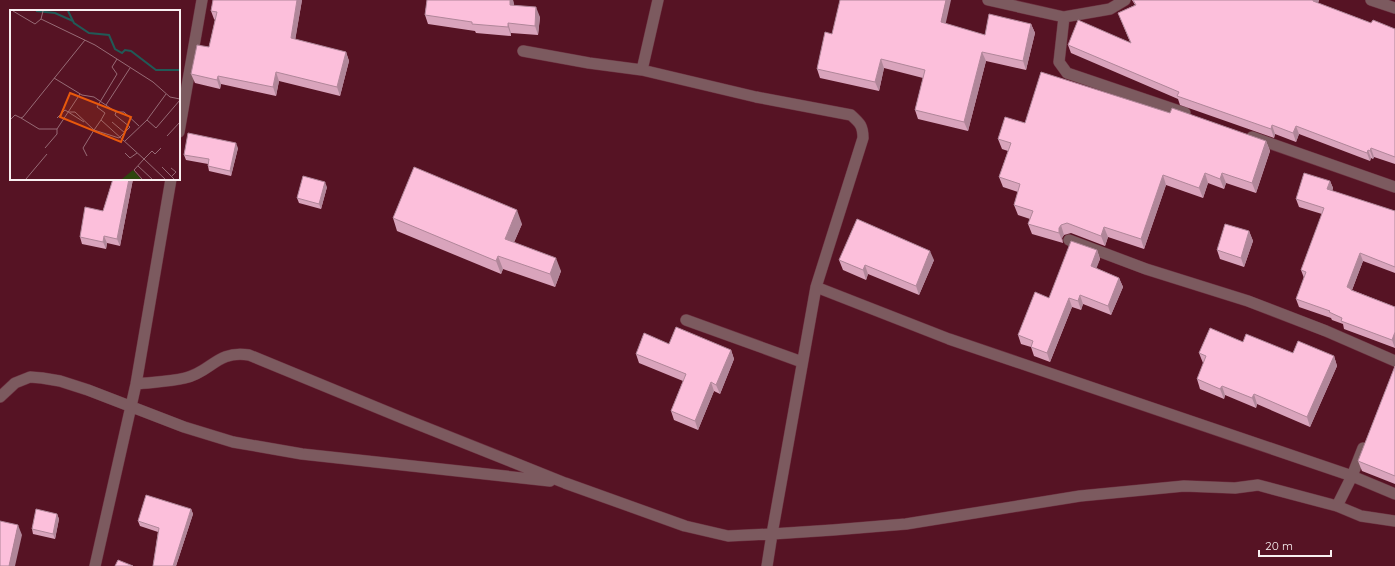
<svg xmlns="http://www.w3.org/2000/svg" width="1395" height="566" font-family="Quicksand,sans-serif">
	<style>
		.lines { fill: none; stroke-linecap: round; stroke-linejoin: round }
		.minor-casing { stroke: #6d3241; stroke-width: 12 }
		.minor { stroke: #7c5a5f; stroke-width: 11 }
		.wall { fill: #d9a4bc }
		.shaded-wall { fill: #b08699 }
		.building { fill: #fcbfdb; stroke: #b08699 }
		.inset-river { fill: none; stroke: #215a57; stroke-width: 2 }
		.inset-road { fill: none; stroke: #976b76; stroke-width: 1 }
		.view { fill: #e8590c; fill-opacity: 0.15; stroke: #e8590c; stroke-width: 2 }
		.inset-edge { fill: none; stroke: #f9f0f1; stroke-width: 2 }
	</style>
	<rect width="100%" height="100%" fill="#561324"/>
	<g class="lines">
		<defs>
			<path id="minor" d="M 658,0 L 642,70 L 756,97 L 851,115 C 860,123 863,126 863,138 L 816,287 L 949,339 L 1352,476 L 1395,494
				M 988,0 L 1064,17 L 1110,9 L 1125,0
				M 1371,0 L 1395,8
				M 1064,17 L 1059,62 L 1067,73 L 1185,113
				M 523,51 L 589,63 L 642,70
				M 179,132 L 202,0
				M 1252,137 L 1395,187
				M 1069,240 L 1146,269 L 1248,301 L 1326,331 L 1395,361
				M 686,320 L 802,362
				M 136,384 C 152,382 169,382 185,378 C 212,372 216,350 249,355 L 407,420 L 565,483 L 685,526 L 728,536 L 772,534 L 816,287
				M 0,397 L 15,383 L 30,377 L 42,378 L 60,381 L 88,390 L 184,427 L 233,442 L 302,454 L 550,481
				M 1337,506 L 1352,476 L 1363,448
				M 95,566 L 136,384 L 171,179
				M 767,566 L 772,534 L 833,530 L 906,524 L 1080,496 L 1184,486 L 1235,488 L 1258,485 L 1337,506 L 1361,516 L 1395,521"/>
		</defs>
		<use href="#minor" class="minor-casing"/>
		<use href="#minor" class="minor"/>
	</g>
	<path class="wall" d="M 213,0 L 302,0 L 295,40 L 346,52 L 349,61 L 340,96 L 279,81 L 276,96 L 221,84 L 220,89 L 195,83 L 191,74 L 209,47 L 215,20 L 214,19 L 211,11 Z
		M 427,0 L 513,0 L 514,6 L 540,17 L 538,35 L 511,33 L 511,36 L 476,33 L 475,31 L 428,24 L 425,15 Z
		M 1132,0 L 1319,0 L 1318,3 L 1371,23 L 1395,29 L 1395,164 L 1374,157 L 1373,159 L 1371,158 L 1370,161 L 1299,134 L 1296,142 L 1275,134 L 1274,138 L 1180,105 L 1178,99 L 1071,53 L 1068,45 L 1130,42 L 1118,13 L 1135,5 Z
		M 946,24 L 985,35 L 1031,24 L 1035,33 L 1026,70 L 986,61 L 968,131 L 918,119 L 915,110 L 923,78 L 884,68 L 879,91 L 820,78 L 817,69 L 832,34 Z
		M 1170,113 L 1266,141 L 1270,151 L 1256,193 L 1226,183 L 1224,189 L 1208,183 L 1203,198 L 1166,185 L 1144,249 L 1108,237 L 1105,246 L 1071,233 L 1064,235 L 1062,238 L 1063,243 L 1032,234 L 1028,224 L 1030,219 L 1018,215 L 1014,205 L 1018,192 L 1003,187 L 999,177 L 1008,151 L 1002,149 L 998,139 L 1025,123 Z
		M 238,148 L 231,176 L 209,171 L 208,166 L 208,164 L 186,160 L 184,155 Z
		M 113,179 L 133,179 L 120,246 L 107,243 L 106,249 L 82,244 L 80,237 L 103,211 Z
		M 1330,181 L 1333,188 L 1332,191 L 1395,211 L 1395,273 L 1363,261 L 1352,290 L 1395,307 L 1395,348 L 1344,329 L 1343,324 L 1332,320 L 1331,318 L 1299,307 L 1296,299 L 1304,278 L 1301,270 L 1322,214 L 1299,207 L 1296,199 Z
		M 327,187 L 321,209 L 299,203 L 297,198 Z
		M 393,218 L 522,224 L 514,242 L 561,271 L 555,287 L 503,269 L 501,274 L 397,231 Z
		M 1249,231 L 1253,241 L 1244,267 L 1220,259 L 1217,250 Z
		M 1097,250 L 1100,259 L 1096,268 L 1119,278 L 1123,287 L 1111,315 L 1083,304 L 1081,310 L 1072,307 L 1050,362 L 1034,356 L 1031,347 L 1021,344 L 1018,335 L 1049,298 Z
		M 839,260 L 934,260 L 919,295 L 868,274 L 866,280 L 843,270 Z
		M 1243,342 L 1293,353 L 1334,356 L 1337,366 L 1310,427 L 1257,404 L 1256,408 L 1225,395 L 1224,399 L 1200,389 L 1197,379 L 1204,363 L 1203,363 L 1199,353 Z
		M 669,344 L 731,350 L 734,359 L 720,394 L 714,391 L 698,430 L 674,420 L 671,411 L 683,381 L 639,363 L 636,354 Z
		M 1395,366 L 1395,484 L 1362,471 L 1358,461 Z
		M 191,509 L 193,514 L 176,566 L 153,566 L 158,532 L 140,526 L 138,521 Z
		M 57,514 L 59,519 L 55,539 L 33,534 L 32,529 Z"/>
	<path class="shaded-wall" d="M 297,0 L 302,0 L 294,47 L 291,38 Z
		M 510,0 L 513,0 L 514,4 L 513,14 L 510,5 Z
		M 946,0 L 951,0 L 944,31 L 941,22 Z
		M 1313,0 L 1319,0 L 1316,9 L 1313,1 Z
		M 536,7 L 540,17 L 538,35 L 535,26 Z
		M 508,23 L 511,33 L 511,36 L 508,27 Z
		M 1031,24 L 1035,33 L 1026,70 L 1023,61 Z
		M 346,52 L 349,61 L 340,96 L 337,87 Z
		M 982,52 L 986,61 L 968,131 L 964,122 Z
		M 881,59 L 884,68 L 879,91 L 875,82 Z
		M 276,72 L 279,81 L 276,96 L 273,87 Z
		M 218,76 L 221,84 L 220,89 L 217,80 Z
		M 1272,125 L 1275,134 L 1274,138 L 1271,129 Z
		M 1296,126 L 1299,134 L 1296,142 L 1293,133 Z
		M 1266,141 L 1270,151 L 1256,193 L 1252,183 Z
		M 236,143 L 238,148 L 231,176 L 230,171 Z
		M 1371,148 L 1374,157 L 1373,159 L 1370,151 Z
		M 1368,150 L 1371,158 L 1370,161 L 1367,153 Z
		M 1205,173 L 1208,183 L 1203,198 L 1199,188 Z
		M 1222,173 L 1226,183 L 1224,189 L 1220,179 Z
		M 1163,175 L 1166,185 L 1144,249 L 1141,239 Z
		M 129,179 L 133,179 L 120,246 L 117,239 Z
		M 1330,181 L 1333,188 L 1330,197 L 1327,189 Z
		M 325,182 L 327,187 L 321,209 L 319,204 Z
		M 517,210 L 522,224 L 510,252 L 505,239 Z
		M 1061,225 L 1064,235 L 1062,238 L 1063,243 L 1059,233 L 1059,228 Z
		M 1104,227 L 1108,237 L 1105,246 L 1101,236 Z
		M 1249,231 L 1253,241 L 1244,267 L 1241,258 Z
		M 104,236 L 107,243 L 106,249 L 103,242 Z
		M 1097,250 L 1100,259 L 1094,275 L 1091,266 Z
		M 930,251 L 934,260 L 919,295 L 916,286 Z
		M 1360,253 L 1363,261 L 1352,290 L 1354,297 L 1347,287 Z
		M 498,256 L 503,269 L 501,274 L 496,261 Z
		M 556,258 L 561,271 L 555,287 L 550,274 Z
		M 865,265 L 868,274 L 866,280 L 863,270 Z
		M 1119,278 L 1123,287 L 1111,315 L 1108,306 Z
		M 1080,295 L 1083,304 L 1081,310 L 1078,301 Z
		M 1069,298 L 1072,307 L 1050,362 L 1047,353 Z
		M 1395,332 L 1395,348 L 1392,340 Z
		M 731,350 L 734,359 L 720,394 L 716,385 Z
		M 1334,356 L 1337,366 L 1310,427 L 1307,417 Z
		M 711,382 L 714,391 L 698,430 L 695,421 Z
		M 1222,386 L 1225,395 L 1224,399 L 1220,389 Z
		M 1254,394 L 1257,404 L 1256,408 L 1252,398 Z
		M 191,509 L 193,514 L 176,566 L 173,566 Z
		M 57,514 L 59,519 L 55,539 L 53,534 Z
		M 18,525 L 22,535 L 15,566 L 9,566 Z"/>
	<path class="building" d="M 213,0 L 297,0 L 291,38 L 346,52 L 337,87 L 276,72 L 273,87 L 218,76 L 217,80 L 191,74 L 197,45 L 209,47 L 217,12 L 211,11 Z
		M 427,0 L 510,0 L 510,5 L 536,7 L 535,26 L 508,23 L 508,27 L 472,24 L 472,22 L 425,15 Z
		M 840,0 L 946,0 L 941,22 L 985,35 L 989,14 L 1031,24 L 1023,61 L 982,52 L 964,122 L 915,110 L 925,70 L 881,59 L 875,82 L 817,69 L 825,32 L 832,34 Z
		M 1133,0 L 1313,0 L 1313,1 L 1371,23 L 1373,20 L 1395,29 L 1395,157 L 1371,148 L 1370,151 L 1368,150 L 1367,153 L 1296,126 L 1293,133 L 1272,125 L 1271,129 L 1177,96 L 1179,92 L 1068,45 L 1078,20 L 1131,43 L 1118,13 L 1136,5 Z
		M 1041,72 L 1170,113 L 1172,108 L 1266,141 L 1252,183 L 1222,173 L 1220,179 L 1205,173 L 1199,188 L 1163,175 L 1141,239 L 1104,227 L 1101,236 L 1067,223 L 1061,225 L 1059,228 L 1059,233 L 1028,224 L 1033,211 L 1014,205 L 1020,184 L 999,177 L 1011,143 L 998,139 L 1005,117 L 1025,123 Z
		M 188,133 L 236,143 L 230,171 L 208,166 L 209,159 L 184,155 Z
		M 414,167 L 517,210 L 505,239 L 556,258 L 550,274 L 498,256 L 496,261 L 393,218 Z
		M 1304,173 L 1330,181 L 1327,189 L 1395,211 L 1395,267 L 1360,253 L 1347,287 L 1351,289 L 1351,290 L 1395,307 L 1395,332 L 1392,340 L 1341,321 L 1342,318 L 1329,312 L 1330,311 L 1296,299 L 1306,272 L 1301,270 L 1324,208 L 1296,199 Z
		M 303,176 L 325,182 L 319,204 L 297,198 Z
		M 113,179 L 129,179 L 117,239 L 104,236 L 103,242 L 80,237 L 85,207 L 103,211 Z
		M 857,219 L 930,251 L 916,286 L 865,265 L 863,270 L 839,260 Z
		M 1225,224 L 1249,231 L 1241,258 L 1217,250 Z
		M 1071,241 L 1097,250 L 1091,266 L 1119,278 L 1108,306 L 1080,295 L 1078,301 L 1069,298 L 1047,353 L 1031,347 L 1033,341 L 1018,335 L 1035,292 L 1049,298 Z
		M 676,327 L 731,350 L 716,385 L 711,382 L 695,421 L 671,411 L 686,374 L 636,354 L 644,333 L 669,344 Z
		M 1210,328 L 1243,342 L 1246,334 L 1293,353 L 1298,341 L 1334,356 L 1307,417 L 1254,394 L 1252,398 L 1222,386 L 1220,389 L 1197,379 L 1206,356 L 1199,353 Z
		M 1395,366 L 1395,476 L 1358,461 Z
		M 146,495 L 191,509 L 173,566 L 153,566 L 159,528 L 138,521 Z
		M 36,509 L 57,514 L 53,534 L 32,529 Z
		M 0,521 L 18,525 L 9,566 L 0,566 Z
		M 118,560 L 133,566 L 115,566 Z"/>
	<g transform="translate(10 10)">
		<rect width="170" height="170" fill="#561324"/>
		<path d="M 123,160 L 131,169 L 112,169 Z" fill="#2e460e"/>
		<path class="inset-river" d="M 26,1 L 45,3 L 63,11M 58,1 L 64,13 L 79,23 L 99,25 L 105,39 L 112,43 L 115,40 L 121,41 L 146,60 L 170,60"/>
		<path class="inset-road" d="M 3,1 L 25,14 L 31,9 L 33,1M 31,9 L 85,35 L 143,72 L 160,87 L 170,89M 107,49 L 102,57 L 107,64 L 87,97 L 95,103 L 91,110 L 134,149 L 142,141 L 145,144 L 151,138M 44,68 L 72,85 L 84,87 L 106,102 L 105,105 L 120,117 L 109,128M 96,95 L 120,58M 59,102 L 65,102 L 84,120 L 91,110M 106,102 L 114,102 L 129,116M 11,108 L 29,119 L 47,119 L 70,84M 47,108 L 55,100 L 74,112M 0,110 L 5,105 L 11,108 L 13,107 L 75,30M 137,110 L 146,118 L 170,90M 102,112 L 115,123M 157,126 L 170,112M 115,131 L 137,110 L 156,84M 35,138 L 47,124 L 47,119M 115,143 L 120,148 L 127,143M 77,146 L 73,138 L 84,120 L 109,128M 128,156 L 142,169M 152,157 L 164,169M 161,158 L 166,162 L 161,167M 16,169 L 37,144M 132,169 L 124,160 L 134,149 L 155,169"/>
		<path class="view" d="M 60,83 L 121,107 L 111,132 L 50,107 Z"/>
		<rect width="170" height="170" class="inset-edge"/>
	</g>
	<path d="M1259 550v6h72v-6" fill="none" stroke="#f9f0f1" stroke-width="2"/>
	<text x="1265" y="550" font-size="12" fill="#f9f0f1" stroke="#561324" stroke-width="3" paint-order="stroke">20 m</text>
</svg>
